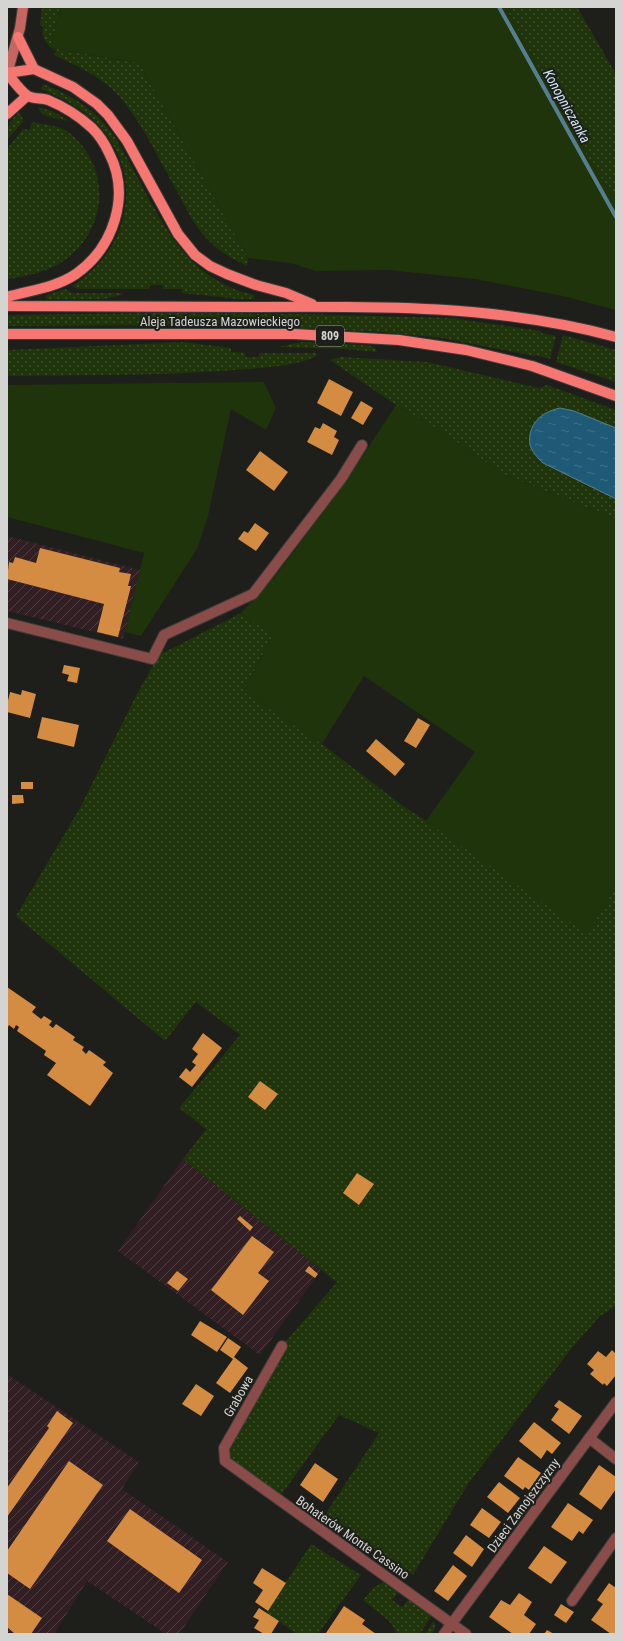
<svg xmlns="http://www.w3.org/2000/svg" width="623" height="1641" font-family="'Roboto Condensed',sans-serif">
	<style>
		.industrial { fill: url(#industrial-furrows) }
		.grass { fill: url(#grass-dots) }
		.garden { fill: #1f340a }
		.water { fill: url(#water-ripples); stroke: #557f91 }
		.lines { fill: none; stroke-linecap: round; stroke-linejoin: round }
		.stream { stroke: #557f91; stroke-width: 4 }
		.building { fill: #d38c41 }
		.street-casing { stroke: #3b3b38; stroke-width: 12 }
		.secondary-casing { stroke: #3b3b38; stroke-width: 12 }
		.primary-casing { stroke: #3b3b38; stroke-width: 12 }
		.street { stroke: #894c49; stroke-width: 10 }
		.secondary { stroke: #c76560; stroke-width: 10 }
		.primary { stroke: #f67772; stroke-width: 10 }
		.labels { text-anchor: middle; stroke-width: 4; stroke-linejoin: round; paint-order: stroke }
		.shield { fill: #1e1e1b; stroke: #9d9d9b; stroke-width: 1 }
		.shield-label { font-size: 12px; font-weight: bold; fill: #d4d4d2 }
		.street-label { font-size: 13px; fill: #d4d4d2; stroke: #1e1e1b }
		.water-label { font-size: 14px; font-style: italic; fill: #cfe7f4; stroke: #1e1e1b }
	</style>
	<defs>
		<pattern id="industrial-furrows" width="10" height="10" patternUnits="userSpaceOnUse"><rect width="10" height="10" fill="#311f24"/><path d="M-1 1l2-2M0 10L10 0M9 11l2-2" fill="none" stroke="#4e3f43"/></pattern>
		<pattern id="grass-dots" width="8" height="8" patternUnits="userSpaceOnUse"><rect width="8" height="8" fill="#1f340a"/><path d="M2 2h.1M6 6h.1" fill="none" stroke="#3f502d" stroke-width="1.8" stroke-linecap="round"/></pattern>
		<pattern id="water-ripples" width="26" height="14" patternUnits="userSpaceOnUse"><rect width="26" height="14" fill="#1e5a75"/><path d="M2 4q2-2 4 0t4 0M15 11q2-2 4 0t4 0" fill="none" stroke="#3e7188"/></pattern>
	</defs>
	<rect width="100%" height="100%" fill="#1e1e1b"/>
	<path class="industrial" d="M 7,536 L 140,570 L 123,639 L 7,611 Z
		M 183,1159 L 321,1270 L 260,1355 L 118,1251 Z
		M 7,1374 L 139,1462 L 122,1489 L 228,1562 L 179,1634 L 166,1634 L 87,1581 L 54,1634 L 7,1634 Z"/>
	<path class="grass" d="M 42,7 L 60,7 L 51,48 L 139,63 L 248,258 L 247,266 C 233,259 220,252 209,241 C 196,228 187,211 179,195 C 160,162 144,125 119,96 C 102,77 77,66 54,55 L 56,51 C 46,45 41,37 43,26 L 40,25 Z
		M 505,7 L 577,7 L 616,74 L 616,200 L 591,163 Z
		M 43,84 C 65,93 86,103 102,121 C 115,135 124,152 133,169 C 163,224 186,279 254,295 L 255,299 L 237,299 L 182,293 L 182,289 L 163,289 L 163,285 L 150,285 L 149,289 L 78,289 L 72,286 C 128,251 146,178 100,127 C 84,109 63,98 41,89 Z
		M 38,107 L 52,111 L 68,120 L 67,121 C 57,117 42,119 38,107 Z
		M 20,112 L 23,120 L 22,123 L 7,140 C 7,127 9,120 20,112 Z
		M 32,122 C 42,124 55,125 65,130 C 73,135 81,143 86,151 C 109,185 101,231 70,256 C 52,271 30,276 8,279 L 7,149 L 23,129 L 30,130 Z
		M 65,289 L 72,293 L 122,293 L 122,295 L 104,299 L 47,299 L 45,297 L 47,295 Z
		M 160,313 L 304,314 L 451,318 L 541,331 L 541,333 L 556,336 L 550,359 L 535,355 L 534,356 L 442,338 L 380,332 L 298,328 L 160,325 L 7,326 L 7,315 Z
		M 563,335 L 616,350 L 616,382 L 556,362 Z
		M 184,342 L 231,348 L 231,352 L 245,353 L 245,357 L 259,357 L 259,353 L 316,353 L 318,355 C 299,366 269,367 247,369 C 168,376 87,375 7,376 L 7,350 Z
		M 301,342 L 368,345 L 375,348 L 377,352 L 344,349 L 279,347 Z
		M 341,357 L 427,362 L 539,388 L 547,385 L 616,410 L 616,519 L 505,475 L 439,430 L 396,405 L 330,360 Z
		M 241,613 L 273,636 L 243,691 L 322,744 L 403,806 L 426,821 L 587,933 L 616,887 L 616,1306 L 600,1316 L 571,1349 L 468,1484 L 413,1575 L 324,1516 L 379,1433 L 339,1415 L 278,1499 L 225,1461 L 225,1445 L 282,1346 L 336,1283 L 339,1284 L 183,1159 L 206,1129 L 179,1108 L 240,1035 L 196,1002 L 165,1041 L 16,916 L 80,808 L 137,694 L 159,655 Z
		M 311,1544 L 361,1575 L 318,1634 L 297,1634 L 266,1613 Z
		M 385,1581 L 400,1590 L 392,1600 L 402,1607 L 410,1597 L 432,1615 L 420,1634 L 398,1634 L 389,1621 L 363,1600 L 373,1588 Z
		M 434,1620 L 435,1627 L 432,1634 L 425,1634 Z"/>
	<path class="garden" d="M 60,7 L 505,7 L 591,163 L 616,200 L 616,310 L 563,296 L 475,279 L 388,270 L 316,271 L 290,263 L 248,258 L 139,63 L 51,48 Z
		M 264,382 L 276,408 L 266,430 L 231,409 L 208,516 L 197,549 L 141,636 L 125,632 L 144,553 L 7,517 L 7,385 Z
		M 396,405 L 439,430 L 505,475 L 616,519 L 616,887 L 587,934 L 426,821 L 475,752 L 364,676 L 322,744 L 243,691 L 273,636 L 241,613 L 279,571 L 345,483 Z"/>
	<path class="water" d="M 560,408 L 574,411 L 616,428 L 616,499 L 543,463 C 538,458 532,452 530,445 C 527,425 541,412 560,408 Z"/>
	<g class="lines">
		<path class="stream" d="M 499,7 L 616,217"/>
	</g>
	<path class="building" d="M 329,379 L 353,392 L 341,416 L 317,403 Z
		M 361,401 L 373,408 L 363,425 L 351,418 Z
		M 323,423 L 337,431 L 334,437 L 339,440 L 332,455 L 307,442 L 315,427 L 320,429 Z
		M 260,451 L 288,472 L 274,491 L 246,470 Z
		M 255,523 L 269,533 L 256,551 L 238,539 L 244,531 L 248,533 Z
		M 40,548 L 120,568 L 119,572 L 131,574 L 128,586 L 131,586 L 118,637 L 97,632 L 104,604 L 7,579 L 9,562 L 13,563 L 15,557 L 36,563 Z
		M 64,665 L 80,668 L 77,683 L 67,681 L 69,675 L 62,673 Z
		M 22,690 L 36,694 L 30,718 L 7,712 L 7,705 L 10,692 L 21,695 Z
		M 42,717 L 79,725 L 74,747 L 37,738 Z
		M 418,718 L 430,725 L 416,748 L 404,741 Z
		M 376,739 L 405,764 L 395,776 L 366,751 Z
		M 21,782 L 33,782 L 33,789 L 21,789 Z
		M 12,795 L 23,795 L 24,803 L 12,804 Z
		M 7,987 L 36,1007 L 32,1012 L 41,1019 L 44,1016 L 52,1021 L 49,1025 L 53,1028 L 56,1024 L 75,1037 L 73,1040 L 84,1047 L 82,1050 L 86,1054 L 89,1050 L 106,1062 L 103,1065 L 113,1073 L 90,1106 L 47,1075 L 56,1063 L 44,1055 L 46,1051 L 17,1031 L 19,1027 L 16,1025 L 14,1029 L 9,1025 L 7,1029 Z
		M 203,1033 L 222,1048 L 192,1087 L 179,1077 L 186,1068 L 190,1072 L 196,1065 L 192,1062 L 198,1054 L 192,1049 Z
		M 260,1081 L 278,1094 L 265,1110 L 248,1097 Z
		M 357,1173 L 374,1184 L 359,1205 L 343,1193 Z
		M 240,1216 L 253,1227 L 250,1231 L 237,1219 Z
		M 252,1236 L 274,1252 L 258,1273 L 269,1281 L 243,1315 L 211,1290 Z
		M 309,1266 L 318,1274 L 315,1278 L 305,1271 Z
		M 177,1271 L 188,1279 L 178,1291 L 167,1283 Z
		M 200,1321 L 227,1337 L 217,1352 L 191,1335 Z
		M 228,1338 L 241,1347 L 234,1357 L 248,1368 L 230,1393 L 216,1383 L 233,1359 L 220,1350 Z
		M 612,1350 L 616,1354 L 616,1375 L 607,1386 L 604,1383 L 603,1385 L 590,1374 L 594,1370 L 587,1364 L 598,1351 L 606,1357 Z
		M 196,1384 L 214,1396 L 201,1416 L 182,1404 Z
		M 559,1400 L 582,1416 L 569,1434 L 551,1420 L 559,1409 L 554,1406 Z
		M 57,1411 L 73,1423 L 7,1517 L 7,1488 L 49,1428 L 47,1426 Z
		M 534,1422 L 561,1443 L 552,1454 L 547,1450 L 541,1459 L 519,1441 Z
		M 518,1457 L 541,1473 L 529,1490 L 525,1487 L 523,1490 L 504,1476 Z
		M 69,1461 L 103,1485 L 30,1589 L 7,1573 L 7,1551 Z
		M 315,1463 L 338,1479 L 323,1502 L 300,1485 Z
		M 599,1465 L 616,1477 L 616,1489 L 601,1510 L 579,1494 Z
		M 499,1482 L 520,1498 L 508,1513 L 487,1497 Z
		M 568,1503 L 593,1520 L 583,1534 L 579,1531 L 572,1541 L 551,1527 Z
		M 482,1508 L 501,1522 L 489,1538 L 470,1525 Z
		M 130,1509 L 202,1560 L 179,1593 L 107,1541 Z
		M 466,1535 L 484,1549 L 472,1567 L 453,1553 Z
		M 544,1546 L 567,1562 L 551,1584 L 528,1568 Z
		M 453,1565 L 467,1576 L 448,1601 L 434,1591 Z
		M 262,1568 L 286,1583 L 268,1611 L 255,1602 L 263,1590 L 253,1583 Z
		M 609,1583 L 616,1588 L 616,1632 L 614,1634 L 611,1634 L 591,1620 L 603,1604 L 597,1600 Z
		M 519,1593 L 532,1602 L 524,1615 L 536,1624 L 529,1634 L 513,1634 L 489,1617 L 501,1600 L 510,1605 Z
		M 7,1594 L 42,1618 L 31,1634 L 15,1634 L 7,1627 Z
		M 561,1604 L 574,1612 L 566,1623 L 554,1615 Z
		M 344,1606 L 365,1620 L 362,1624 L 376,1634 L 328,1634 L 326,1633 Z
		M 259,1608 L 279,1621 L 271,1634 L 264,1634 L 254,1628 L 259,1620 L 253,1617 Z
		M 547,1630 L 554,1634 L 544,1634 Z"/>
	<g class="lines">
		<defs>
			<path id="street" d="M 7,623 L 152,659 L 164,635 L 253,594 L 341,479 L 362,445
				M 282,1346 L 224,1448 L 225,1461 L 466,1634
				M 589,1438 L 616,1459
				M 572,1601 L 616,1538
				M 444,1634 L 616,1402"/>
			<path id="secondary" d="M 7,74 L 20,28 L 23,7"/>
			<path id="primary" d="M 18,37 L 34,69 L 73,87 L 97,104 L 108,115 L 127,141 L 178,234 L 195,255 L 210,266 L 227,274 L 256,285 L 286,293 L 312,304
				M 7,114 L 27,96
				M 7,297 C 31,290 55,288 76,274 C 114,247 131,195 109,153 C 105,144 99,135 92,128 C 79,116 65,107 48,100 C 42,98 33,99 28,96 C 20,91 13,80 7,73 L 34,69
				M 7,306 C 87,306 167,307 247,307 C 371,306 495,304 616,337
				M 7,334 L 294,334 L 399,340 L 466,350 L 532,366 L 616,396"/>
		</defs>
		<use href="#street" class="street-casing"/>
		<use href="#secondary" class="secondary-casing"/>
		<use href="#primary" class="primary-casing"/>
		<use href="#street" class="street"/>
		<use href="#secondary" class="secondary"/>
		<use href="#primary" class="primary"/>
	</g>
	<g class="labels">
		<rect class="shield" x="316" y="326" width="28" height="20" rx="3"/>
		<g class="shield-label">
			<text x="330" y="340">809</text>
		</g>
		<g class="street-label">
			<text x="220" y="326">Aleja Tadeusza Mazowieckiego</text>
			<text transform="translate(238 1396) rotate(-60)" y="5">Grabowa</text>
			<text transform="translate(523 1505) rotate(-54)" y="5">Dzieci Zamojszczyzny</text>
			<text transform="translate(353 1537) rotate(35)" y="5">Bohaterów Monte Cassino</text>
		</g>
		<g class="water-label">
			<text transform="translate(567 106) rotate(61)" y="5">Konopniczanka</text>
		</g>
	</g>
	<rect width="623" height="1641" fill="none" stroke="#d4d4d2" stroke-width="16"/>
</svg>
